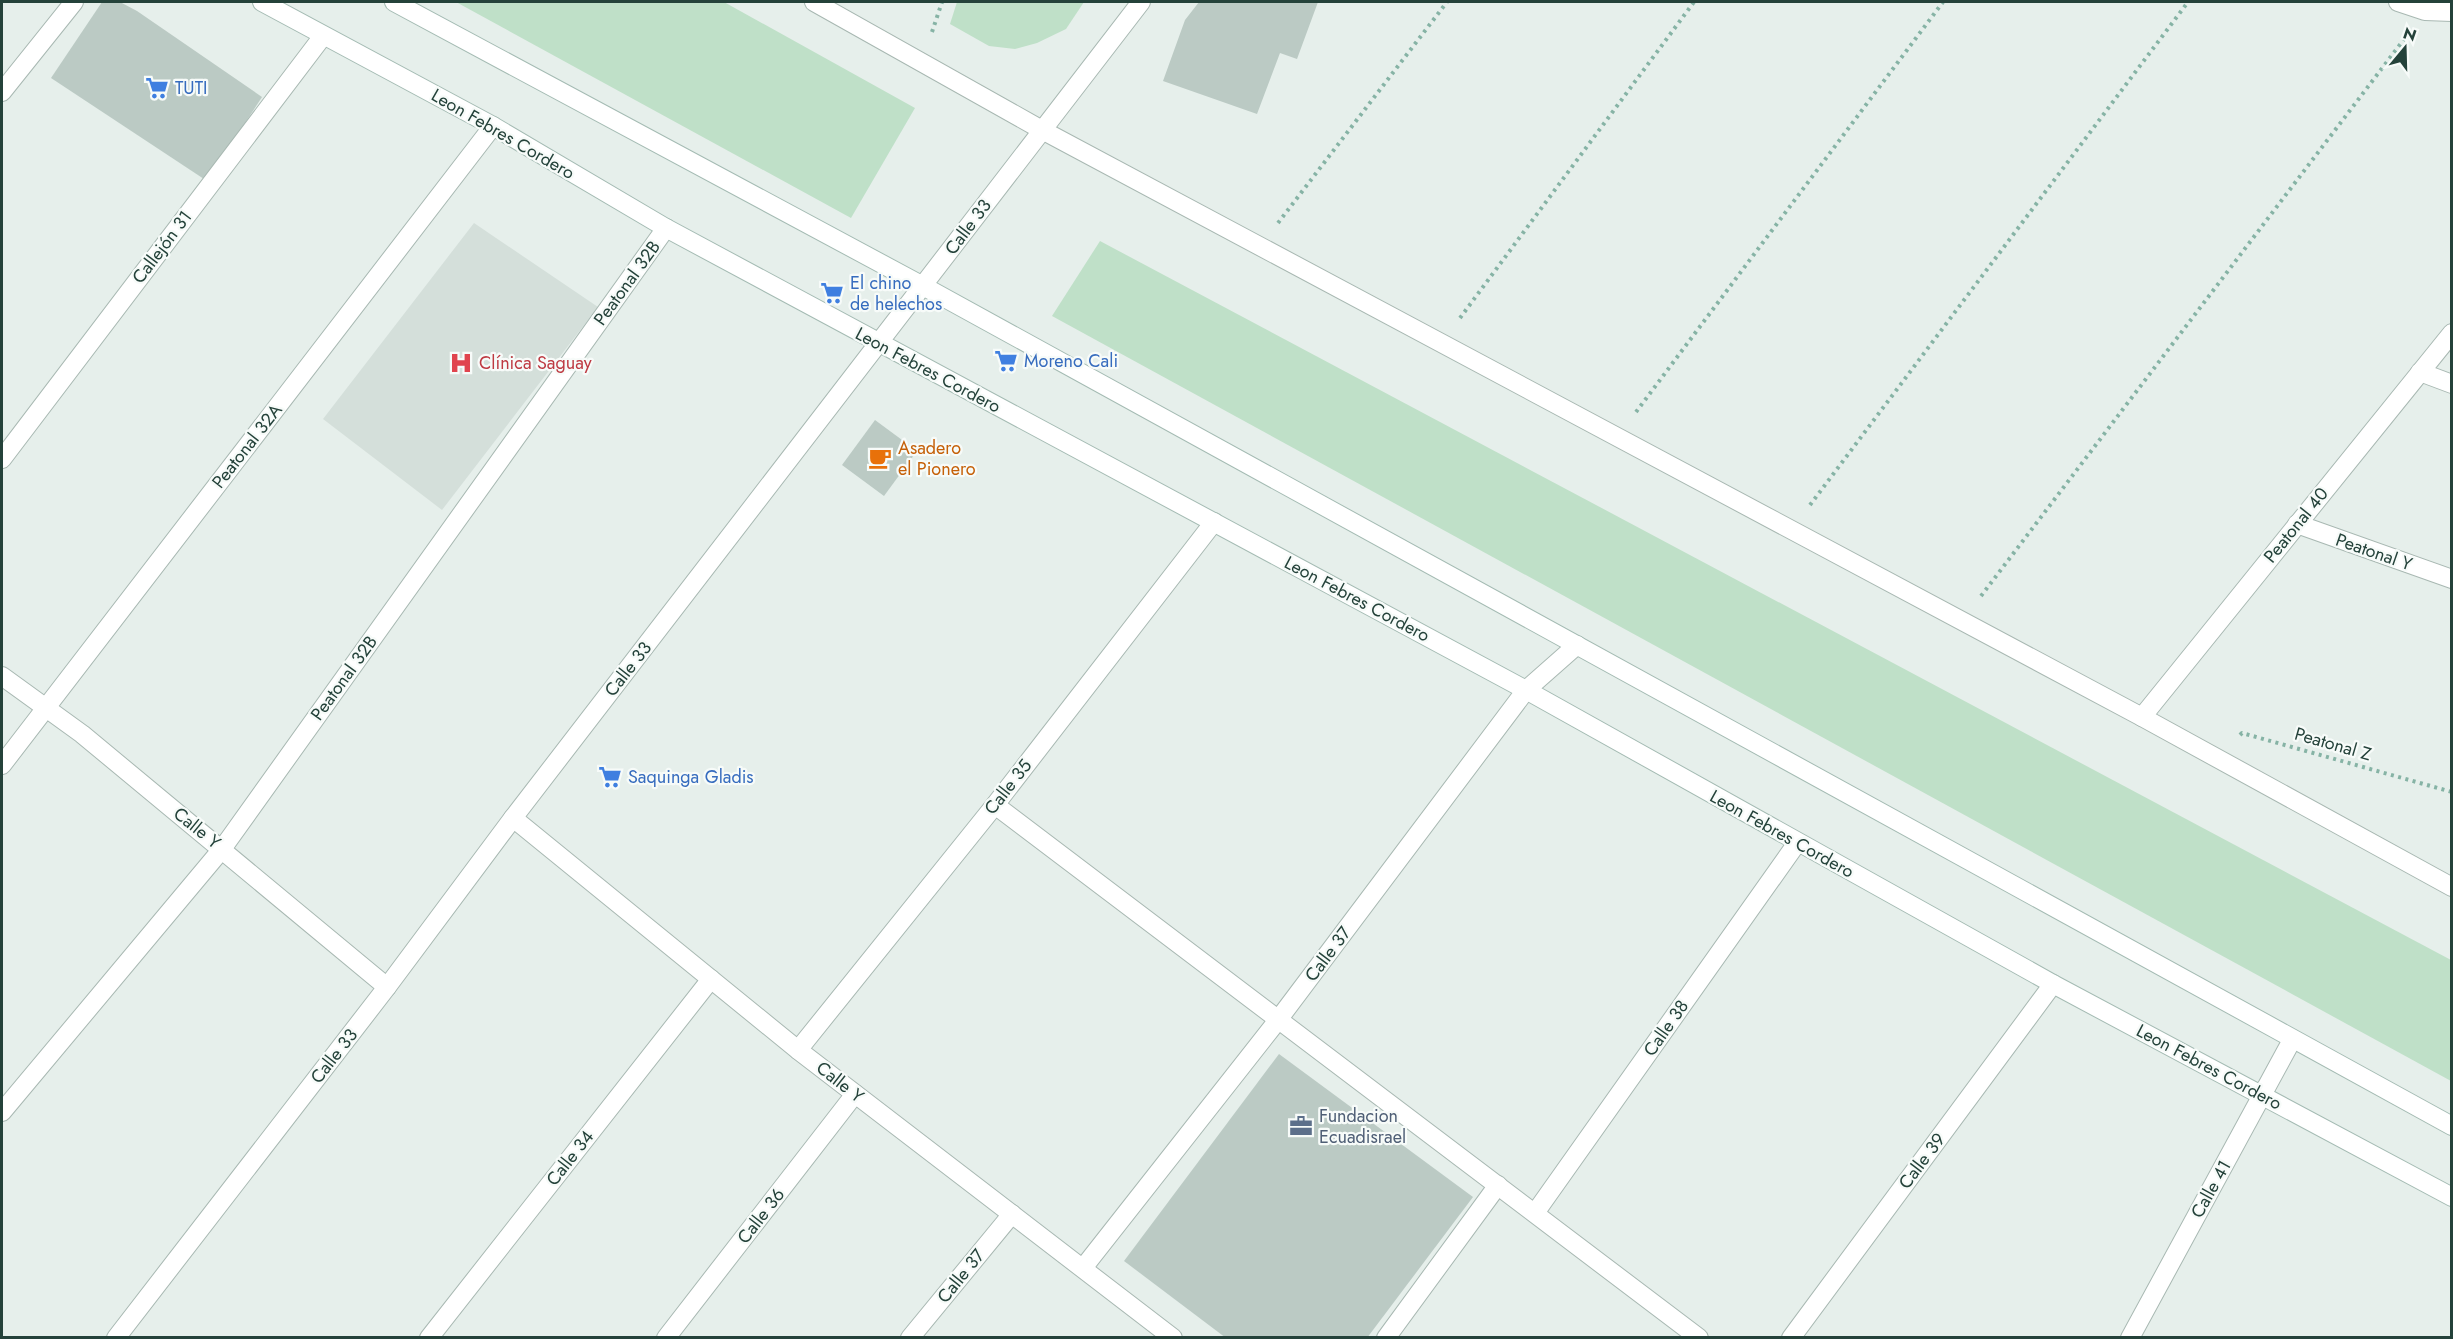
<svg xmlns="http://www.w3.org/2000/svg" width="2453" height="1339" font-family="Jost,sans-serif">
	<style>
		.built { fill: #d4dfda }
		.green { fill: #bfe0c8 }
		.building { fill: #bbcac4 }
		.lines { fill: none; stroke-linecap: round; stroke-linejoin: round }
		.street-casing { stroke: #a8b8b2; stroke-width: 20 }
		.secondary-casing { stroke: #a4bbb3; stroke-width: 20 }
		.path { stroke: #86b3a5; stroke-width: 4; stroke-dasharray: 3 4.5; stroke-linecap: butt }
		.street { stroke: #fff; stroke-width: 18 }
		.secondary { stroke: #fff; stroke-width: 18 }
		.labels { text-anchor: middle; dominant-baseline: central; stroke-width: 4.5; stroke-linejoin: round; paint-order: stroke }
		.shop-label { font-size: 18px; fill: #366cbe; stroke: #f7fbf9; text-anchor: start }
		.street-label { font-size: 18px; fill: #24423a; stroke: #f7fbf9 }
		.health-label { font-size: 18px; fill: #be3a42; stroke: #f7fbf9; text-anchor: start }
		.food-label { font-size: 18px; fill: #c56008; stroke: #f7fbf9; text-anchor: start }
		.service-label { font-size: 18px; fill: #4e5e75; stroke: #f7fbf9; text-anchor: start }
	</style>
	<rect width="100%" height="100%" fill="#e6efeb"/>
	<!-- built -->
	<path class="built" d="M474 223 598 307 442 510 323 419Z"/>
	<!-- green -->
	<g class="green">
		<path d="M456 2H724L915 108 851 218Z"/>
		<path d="M957 2H1084L1066 29 1037 43 1015 49 989 46 950 24Z"/>
		<path d="M1100 241 2451 960V1081L1052 316Z"/>
	</g>
	<!-- building -->
	<g class="building">
		<path d="M102 2H120L137 11 262 97 207 181 51 78Z"/>
		<path d="M1199 2H1318L1297 59 1280 53 1257 114 1163 81 1185 20Z"/>
		<path d="M875 420 917 451 884 496 842 465Z"/>
		<path d="M1279 1054 1473 1197 1367 1338H1226L1124 1261Z"/>
	</g>
	<g class="lines">
		<!-- street casing -->
		<g class="street-casing">
			<g id="street">
				<path d="M814 2 1042 130 2142 717 2452 887"/>
				<path d="M2398 2 2425 11 2452 12"/>
				<path d="M2 92 74 2"/>
				<path d="M2420 372 2452 384"/>
				<path d="M2 459 323 36"/>
				<path d="M2297 524 2452 579"/>
				<path d="M2 676 82 734 387 987"/>
				<path d="M2142 717 2452 333"/>
				<path d="M2 765 493 126"/>
				<path d="M995 805 1699 1338"/>
				<path d="M513 818 798 1050 1173 1338"/>
				<path d="M798 1050 995 805 1214 522"/>
				<path d="M2 1112 222 849 666 228"/>
				<path d="M1535 1213 1797 843"/>
				<path d="M1083 1268 1278 1020 1526 690 1577 645"/>
				<path d="M116 1338 387 987 513 818 1141 2"/>
				<path d="M429 1338 711 979"/>
				<path d="M666 1338 855 1094"/>
				<path d="M910 1338 1012 1214"/>
				<path d="M1386 1338 1498 1185"/>
				<path d="M1791 1338 2053 984"/>
				<path d="M2130 1338 2292 1040"/>
			</g>
		</g>
		<!-- secondary casing -->
		<g class="secondary-casing">
			<g id="secondary">
				<path d="M262 2 493 126 666 228 1526 690 2053 984 2452 1197"/>
				<path d="M394 2 923 286 2452 1126"/>
			</g>
		</g>
		<!-- path -->
		<g class="path">
			<path d="M932 32 942 2"/>
			<path d="M1278 223 1447 2"/>
			<path d="M1460 318 1694 2"/>
			<path d="M1636 412 1943 2"/>
			<path d="M1810 505 2188 2"/>
			<path d="M1981 596 2405 38"/>
			<path d="M2240 735 2242 733 2452 792"/>
		</g>
		<!-- street -->
		<use href="#street" class="street"/>
		<!-- secondary -->
		<use href="#secondary" class="secondary"/>
	</g>
	<!-- icons -->
	<defs>
		<g id="supermarket-bare" transform="scale(1.8)"><path d="M-6-5.5h2.5l.6 2H6L4.5 2H-2.5L-4.4-4H-6ZM-1.5 3.2a1.3 1.3 0 1 0 .1 0ZM3 3.2a1.3 1.3 0 1 0 .1 0Z" fill="#3f7fe0" stroke="#f7fbf9" stroke-width="2.5" paint-order="stroke"/></g>
		<g id="hospital-bare" transform="scale(1.8)"><path d="M-5-5h3v3.5h4V-5h3V5h-3V1.5h-4V5h-3Z" fill="#e0444e" stroke="#f7fbf9" stroke-width="2.5" paint-order="stroke"/></g>
		<g id="cafe-bare" transform="scale(1.8)"><path d="M-5.5-4.5H6V0H3Q3 3.5 0 3.5H-2.5Q-5.5 3.5-5.5 0ZM3-3.2v2h1.7v-2ZM-6 4.5H4V6H-6Z" fill="#e8710a" stroke="#f7fbf9" stroke-width="2.5" paint-order="stroke"/></g>
		<g id="office-bare" transform="scale(1.8)"><path d="M-6-3h4V-5.5h4V-3h4V5H-6ZM-1-4.5V-3h2v-1.5ZM-6 0V1H6V0Z" fill="#5c6f8a" stroke="#f7fbf9" stroke-width="2.5" paint-order="stroke"/></g>
	</defs>
	<g fill-rule="evenodd">
		<use href="#supermarket-bare" x="157" y="88"/>
		<use href="#supermarket-bare" x="832" y="293"/>
		<use href="#supermarket-bare" x="1006" y="361"/>
		<use href="#hospital-bare" x="461" y="363"/>
		<use href="#cafe-bare" x="880" y="458"/>
		<use href="#supermarket-bare" x="610" y="777"/>
		<use href="#office-bare" x="1301" y="1126"/>
	</g>
	<g class="labels">
		<!-- shop labels -->
		<g class="shop-label">
			<text x="175" y="88">TUTI</text>
			<text x="850" y="283">El chino<tspan x="850" dy="21">de helechos</tspan></text>
			<text x="1024" y="361">Moreno Cali</text>
			<text x="628" y="777">Saquinga Gladis</text>
		</g>
		<!-- street labels -->
		<g class="street-label">
			<text transform="translate(503 134) rotate(30)">Leon Febres Cordero</text>
			<text transform="translate(968 227) rotate(-53)">Calle 33</text>
			<text transform="translate(162 247) rotate(-53)">Callejón 31</text>
			<text transform="translate(627 283) rotate(-54)">Peatonal 32B</text>
			<text transform="translate(928 370) rotate(28)">Leon Febres Cordero</text>
			<text transform="translate(247 446) rotate(-52)">Peatonal 32A</text>
			<text transform="translate(2296 525) rotate(-51)">Peatonal 40</text>
			<text transform="translate(2374 552) rotate(19)">Peatonal Y</text>
			<text transform="translate(1357 599) rotate(28)">Leon Febres Cordero</text>
			<text transform="translate(628 669) rotate(-52)">Calle 33</text>
			<text transform="translate(344 678) rotate(-54)">Peatonal 32B</text>
			<text transform="translate(2333 744) rotate(16)">Peatonal Z</text>
			<text transform="translate(1008 787) rotate(-52)">Calle 35</text>
			<text transform="translate(197 828) rotate(39)">Calle Y</text>
			<text transform="translate(1782 834) rotate(29)">Leon Febres Cordero</text>
			<text transform="translate(1328 954) rotate(-53)">Calle 37</text>
			<text transform="translate(1666 1028) rotate(-55)">Calle 38</text>
			<text transform="translate(334 1056) rotate(-52)">Calle 33</text>
			<text transform="translate(2209 1067) rotate(28)">Leon Febres Cordero</text>
			<text transform="translate(840 1082) rotate(38)">Calle Y</text>
			<text transform="translate(570 1158) rotate(-52)">Calle 34</text>
			<text transform="translate(1922 1161) rotate(-53)">Calle 39</text>
			<text transform="translate(2211 1189) rotate(-61)">Calle 41</text>
			<text transform="translate(761 1216) rotate(-52)">Calle 36</text>
			<text transform="translate(961 1276) rotate(-51)">Calle 37</text>
		</g>
		<!-- health labels -->
		<g class="health-label">
			<text x="479" y="363">Clínica Saguay</text>
		</g>
		<!-- food labels -->
		<g class="food-label">
			<text x="898" y="448">Asadero<tspan x="898" dy="21">el Pionero</tspan></text>
		</g>
		<!-- service labels -->
		<g class="service-label">
			<text x="1319" y="1116">Fundacion<tspan x="1319" dy="21">Ecuadisrael</tspan></text>
		</g>
	</g>
	<!-- border -->
	<rect width="2453" height="1339" fill="none" stroke="#24423a" stroke-width="6"/>
	<!-- north arrow -->
	<g transform="translate(2405 48) rotate(19)" stroke="#f7fbf9" stroke-width="4.5" paint-order="stroke">
	<path d="M0-4.5L10 22L0 15L-10 22Z" fill="#24423a"/>
	<text y="-9" font-size="16" font-weight="bold" text-anchor="middle" fill="#24423a">N</text>
	</g>
</svg>
